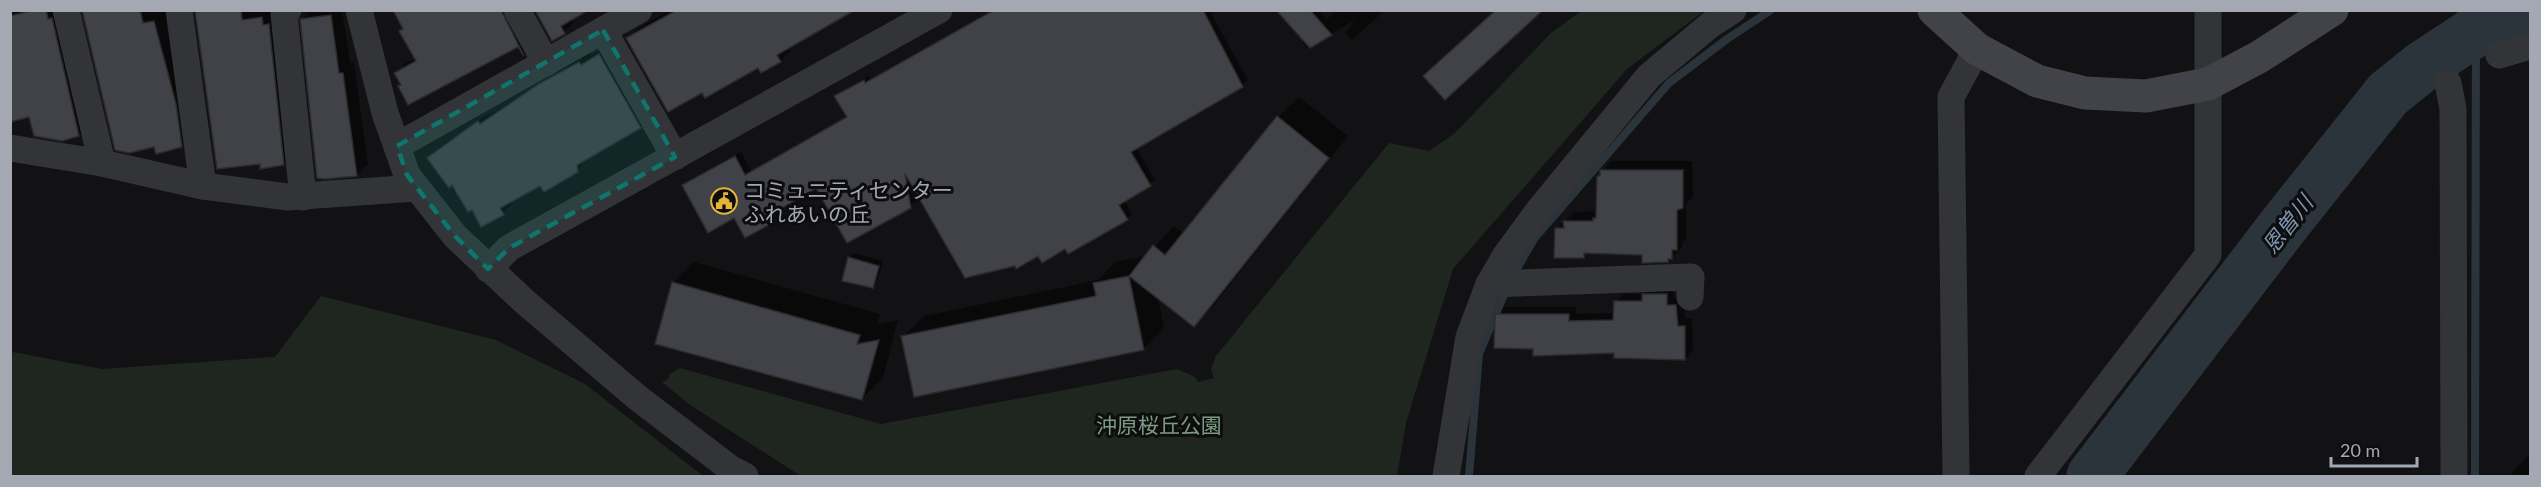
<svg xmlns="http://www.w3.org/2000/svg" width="2541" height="487" font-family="Lato,'Noto Sans JP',sans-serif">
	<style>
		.green { fill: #1f2620 }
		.shadow { fill: #0007 }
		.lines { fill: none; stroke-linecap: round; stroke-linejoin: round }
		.stream { stroke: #2c343b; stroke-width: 8 }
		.river { stroke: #2c343b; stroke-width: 51 }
		.building { fill: #414247; stroke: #2c2c2f; stroke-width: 1.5 }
		.street { stroke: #333438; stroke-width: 27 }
		.secondary { stroke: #424348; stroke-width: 33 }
		.marked { fill: #0f766e; fill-opacity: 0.2; stroke: #0f766e; stroke-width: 4.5; stroke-dasharray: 12 8; stroke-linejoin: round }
		.labels { text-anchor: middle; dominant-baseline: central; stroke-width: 6; stroke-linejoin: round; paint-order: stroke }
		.poi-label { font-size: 21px; fill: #a4a8b3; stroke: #0d0d0f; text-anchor: start }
		.park-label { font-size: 21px; fill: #7c9d80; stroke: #0d0d0f }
		.water-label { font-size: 22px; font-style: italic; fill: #7d94ad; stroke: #0d0d0f }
	</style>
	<rect width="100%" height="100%" fill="#121214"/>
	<!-- green -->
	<g class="green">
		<path d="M1581 11H1704L1627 69 1453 269 1406 423 1397 476H801L690 405 662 382 667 380 671 373 680 368 881 424 1177 369 1195 377 1198 382 1214 378 1211 369 1216 356 1389 143 1429 151 1455 133 1551 33Z"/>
		<path d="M321 296 496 340 585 384 703 476H11L10 364 13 352 102 369 275 357Z"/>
	</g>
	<!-- shadow -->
	<g class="shadow">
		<path d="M10 10H62L89 124 79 135 30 115 10 120Z"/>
		<path d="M84 10H174L191 136 181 146Z"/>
		<path d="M196 10H272L293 154 283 164Z"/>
		<path d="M311 10H342L350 63H354L368 164 357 175 302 20Z"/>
		<path d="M394 10H516L534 45 525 54 518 46 402 84 396 73 406 63 416 58Z"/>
		<path d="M537 10 572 18 574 22 564 32Z"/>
		<path d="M671 10H850L788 47 790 51 780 61 759 66 703 91 628 38 638 28Z"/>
		<path d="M992 10H1209L1248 80 1242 85 1136 147 1155 180 1124 200 1132 214 1127 219 1066 247 1038 254 913 186 916 201 910 206 817 185 775 210 778 216 773 221 735 216 684 186 689 180 741 152 751 171 848 116 836 96 842 91 869 76 871 79Z"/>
		<path d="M1286 10H1318L1327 19 1337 10H1385L1352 40 1345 33 1355 20 1307 48 1302 42 1305 39Z"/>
		<path d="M609 45 650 117 640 127 587 158 577 171 541 184 511 200 513 203 503 213 472 208 453 183 429 158 439 148 489 113 490 115 589 53 591 56Z"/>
		<path d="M1299 97 1348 136 1214 305 1194 325 1158 297 1164 328 1143 349 903 337 924 316 1098 280 1115 262 1146 256 1174 226 1184 233 1278 117Z"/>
		<path d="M1611 161H1692L1693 197 1686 204V239L1682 243V248L1667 261 1643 253 1589 251 1584 256 1556 229 1575 212 1597 211 1598 177Z"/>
		<path d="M854 253 883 261 877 282 872 287 849 258Z"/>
		<path d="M694 262 880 314 877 324 898 320 883 378 862 398 673 283Z"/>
		<path d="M1674 286V298H1684L1685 319H1692L1693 351 1685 359 1615 351 1534 347 1496 315 1504 307H1576V314L1615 313 1616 302 1624 294H1644L1651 287Z"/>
		<path d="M2528 456 2530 458V476H2509Z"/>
	</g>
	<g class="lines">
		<!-- stream -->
		<g class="stream">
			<path d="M2428 63 2435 79"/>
			<path d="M1514 274 1534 239 1669 83 1727 39 1771 10"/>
			<path d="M1469 476 1479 354 1506 290"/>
			<path d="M2475 476 2476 10"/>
		</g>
		<!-- river -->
		<path class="river" d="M2092 476 2283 226 2388 94 2423 66 2470 35 2517 10"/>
	</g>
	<!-- building -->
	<g class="building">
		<path d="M33 10H46L48 19 52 18 79 136 62 141 34 136 29 117 10 122V16Z"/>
		<path d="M82 10H140L143 23 154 21 176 104 182 147 156 154 154 147 129 153 115 150Z"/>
		<path d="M195 10H241L242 20 262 17 263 25 269 24 284 165 260 169V164L217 169Z"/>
		<path d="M393 10H501L524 56 518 47 408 105 398 86 401 85 394 73 416 61 399 31 403 29Z"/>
		<path d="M535 10H589L561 26 565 34 552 41Z"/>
		<path d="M677 10H855L777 55 781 62 761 73 758 68 705 98 702 93 668 112 626 38Z"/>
		<path d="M994 10H1203L1243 87 1131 152 1151 186 1119 205 1128 220 1068 254 1065 249 1042 263 1038 256 1016 269 1015 266 965 278 905 174 911 208 847 243 816 188 770 215 774 222 745 238 734 218 708 233 682 185 735 156 745 175 847 117 834 96 864 80 865 83Z"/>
		<path d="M1276 10H1310L1332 35 1310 48Z"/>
		<path d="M1496 10H1543L1445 100 1423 76Z"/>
		<path d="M331 15 339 73H343L357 176 325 179 317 178 300 19Z"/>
		<path d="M599 54 641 128 577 165 578 172 544 192 540 186 500 208 504 215 481 227 472 210 468 212 452 185 449 188 427 158 478 121 480 124 539 84 579 62 581 65Z"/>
		<path d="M1277 116 1329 158 1194 327 1129 276 1153 245 1165 255Z"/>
		<path d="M1600 170H1683V208L1677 210V250H1672V259H1668V262L1642 263V255L1584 253V258H1554L1555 228H1564L1563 221H1593V218H1596L1597 176H1600Z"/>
		<path d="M848 257 879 266 873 288 842 281Z"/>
		<path d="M1129 276 1144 350 914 397 901 336 1096 296 1093 283Z"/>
		<path d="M672 282 860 335 857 344 879 340 862 400 655 344Z"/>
		<path d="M1642 294H1667V305H1676L1678 326H1685V360L1614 358V353L1533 356V349L1494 348 1495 314H1569V321L1613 320 1614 301H1642Z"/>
	</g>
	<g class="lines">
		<!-- street -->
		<g class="street">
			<path d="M66 10 102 163"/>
			<path d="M179 10 203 186"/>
			<path d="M288 10 284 14 303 197"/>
			<path d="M359 10 385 113 407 175 455 236 525 302 638 398 731 469 745 476"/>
			<path d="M517 10 546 63"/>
			<path d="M603 30 675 157"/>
			<path d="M2499 55 2530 46"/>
			<path d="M2448 83 2453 109 2454 476"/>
			<path d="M397 146 639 10"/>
			<path d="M10 148 102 163 203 186 288 197 416 188"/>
			<path d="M488 269 509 248 939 10"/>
			<path d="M1489 284 1691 277 1690 297"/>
			<path d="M1446 476 1469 337 1489 284 1506 255 1539 210 1649 76 1710 25 1733 10"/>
			<path d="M1956 476 1951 97 1977 49"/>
			<path d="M2038 476 2208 255V10"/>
		</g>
		<!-- secondary -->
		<path class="secondary" d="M1934 10 1977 49 2037 81 2085 93 2146 96 2208 84 2259 57 2332 10"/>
	</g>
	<!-- marked area -->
	<path class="marked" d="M603 30 675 157 509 248 488 269 455 236 407 175 397 146Z"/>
	<!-- icons -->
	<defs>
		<g id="civic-ring" transform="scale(1.35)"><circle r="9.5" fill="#0d0d0f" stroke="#e6b438" stroke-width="1.5"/><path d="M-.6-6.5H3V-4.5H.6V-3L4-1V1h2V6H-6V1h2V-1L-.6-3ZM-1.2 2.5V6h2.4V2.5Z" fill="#e6b438"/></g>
	</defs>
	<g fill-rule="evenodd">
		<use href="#civic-ring" x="724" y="201"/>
	</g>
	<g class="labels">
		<!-- poi labels -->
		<g class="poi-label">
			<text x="744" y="189">コミュニティセンター<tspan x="744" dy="24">ふれあいの丘</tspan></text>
		</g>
		<!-- park labels -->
		<g class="park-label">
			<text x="1159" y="424">沖原桜丘公園</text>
		</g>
		<!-- water labels -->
		<g class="water-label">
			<text transform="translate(2287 224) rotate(-52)">恩曽川</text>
		</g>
	</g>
	<!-- border -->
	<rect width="2541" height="487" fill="none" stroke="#a4a8b3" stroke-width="24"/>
	<!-- scale -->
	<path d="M2331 457v9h86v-9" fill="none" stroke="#a4a8b3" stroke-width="3"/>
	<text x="2340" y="457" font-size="18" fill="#a4a8b3" stroke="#0d0d0f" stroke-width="4.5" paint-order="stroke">20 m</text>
</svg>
